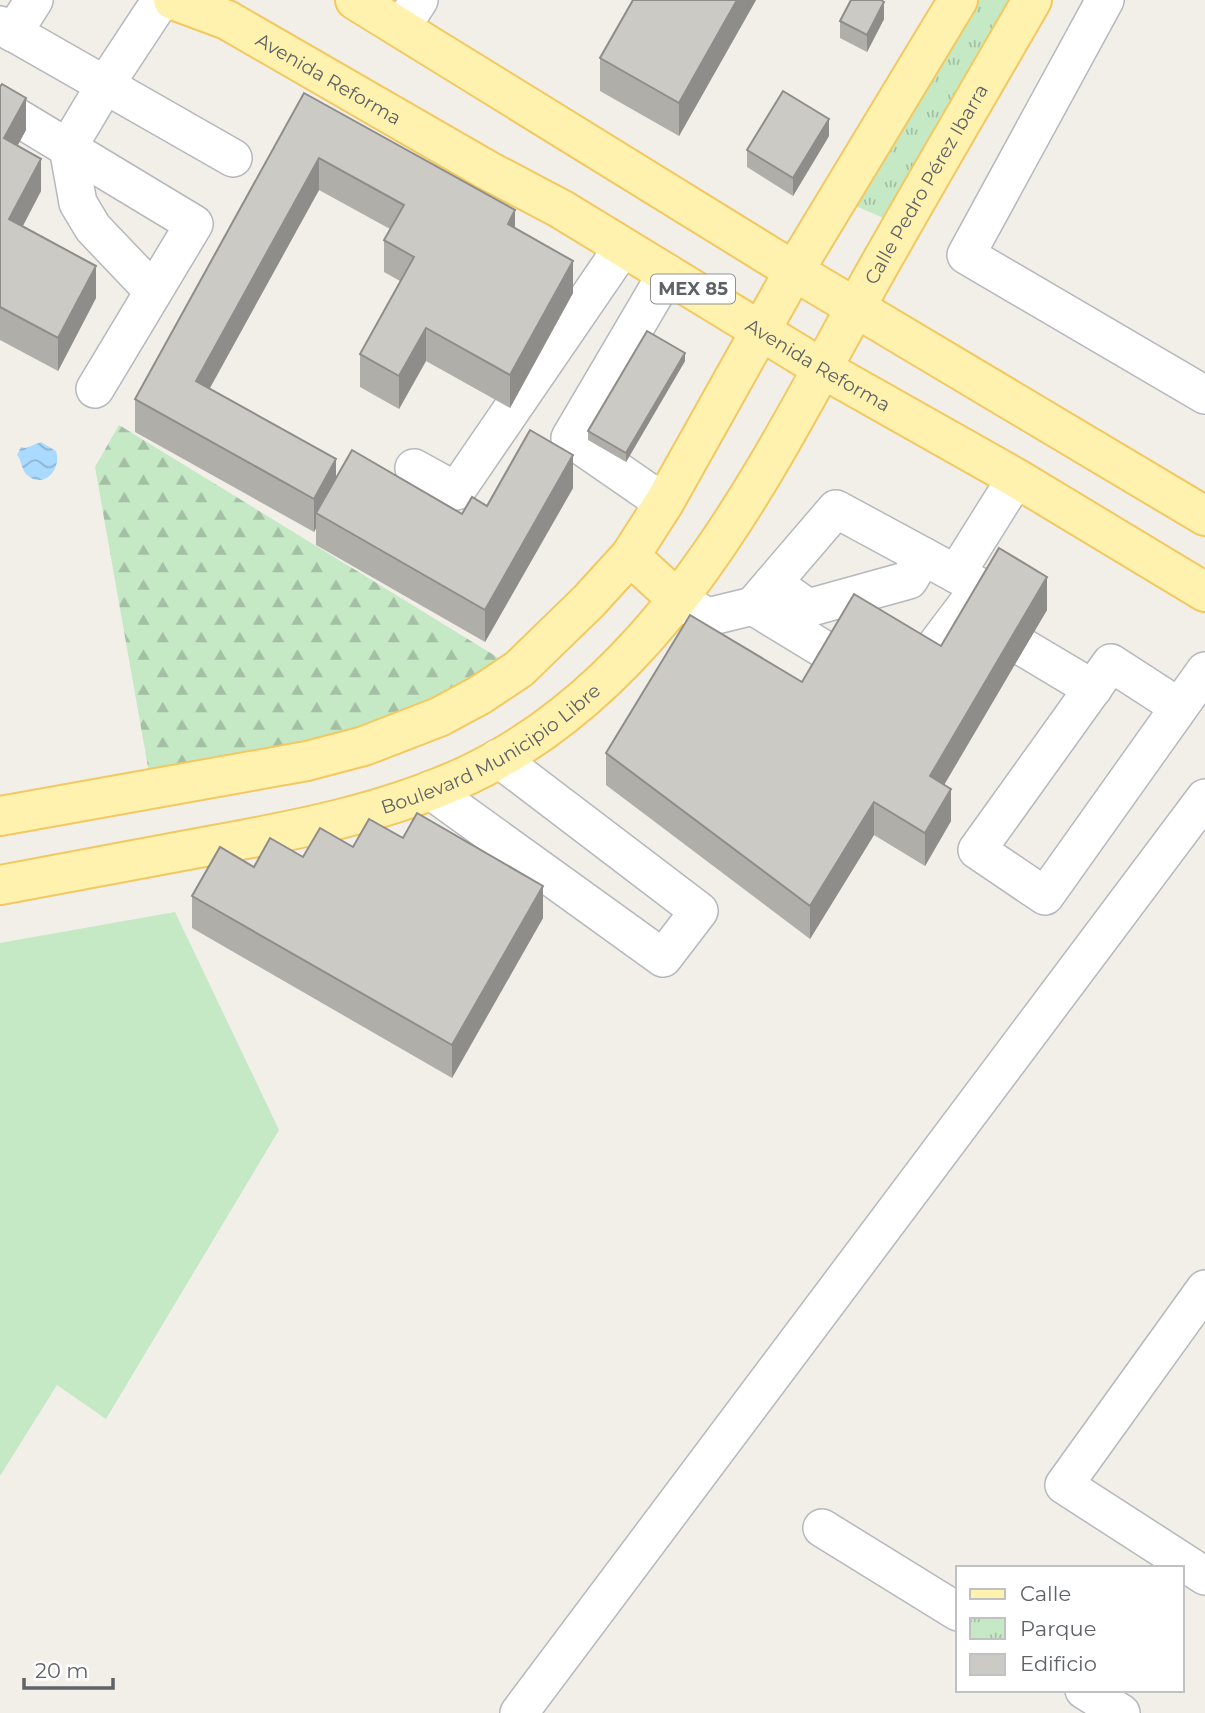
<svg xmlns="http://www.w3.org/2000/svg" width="1205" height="1713" font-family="Montserrat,sans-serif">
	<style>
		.grass { fill: #c5e8c5 }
		.forest { fill: url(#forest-firs) }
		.park { fill: url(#park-tufts) }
		.water { fill: url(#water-waves) }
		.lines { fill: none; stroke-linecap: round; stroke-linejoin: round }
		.minor-casing { stroke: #b5b8bc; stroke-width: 40 }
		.major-casing { stroke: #f2c960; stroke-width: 42 }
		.minor { stroke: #fff; stroke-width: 37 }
		.major { stroke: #fff2af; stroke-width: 38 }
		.wall { fill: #afaea9 }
		.shaded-wall { fill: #8f8d8a }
		.building { fill: #cccac5; stroke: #8f8d8a; stroke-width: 2 }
		.labels { text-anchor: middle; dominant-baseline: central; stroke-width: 5; stroke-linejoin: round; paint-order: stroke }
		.shield { fill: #fff; stroke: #8f9295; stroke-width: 2 }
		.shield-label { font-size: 18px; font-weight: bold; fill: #5f6368 }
		.street-label { font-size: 19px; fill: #5f6368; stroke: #fff }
	</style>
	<defs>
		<pattern id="forest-firs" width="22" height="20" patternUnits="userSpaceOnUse" patternTransform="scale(1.75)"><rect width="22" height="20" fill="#c5e8c5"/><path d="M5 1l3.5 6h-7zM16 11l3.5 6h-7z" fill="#a3c0a4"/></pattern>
		<pattern id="park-tufts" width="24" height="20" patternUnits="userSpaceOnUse" patternTransform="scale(1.75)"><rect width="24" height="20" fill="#c5e8c5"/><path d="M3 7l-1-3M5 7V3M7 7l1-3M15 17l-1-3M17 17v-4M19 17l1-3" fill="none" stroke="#a3c0a4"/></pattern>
		<pattern id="water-waves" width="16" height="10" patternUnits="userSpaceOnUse" patternTransform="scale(1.75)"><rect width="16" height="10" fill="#aadaff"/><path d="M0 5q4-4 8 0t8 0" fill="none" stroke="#8eb4d2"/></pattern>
	</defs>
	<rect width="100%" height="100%" fill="#f1efe8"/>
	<!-- grass -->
	<path class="grass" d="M175 912 279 1130 106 1419 57 1385 0 1476V943Z"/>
	<!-- forest -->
	<path class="forest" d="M119 425 510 665 429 715 151 784 95 467Z"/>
	<!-- park -->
	<path class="park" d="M966 0H1019L890 221 847 202Z"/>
	<!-- water -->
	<path class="water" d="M41 442 56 451C62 469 44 490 27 475 21 469 22 461 17 455L21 447 26 448Z"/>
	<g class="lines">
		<!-- minor casing -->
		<g class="minor-casing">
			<g id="minor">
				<path d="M1105 0 966 255 1205 395"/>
				<path d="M0 25 233 158"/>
				<path d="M401 28 419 0"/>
				<path d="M13 33 34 0"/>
				<path d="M0 107 194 224 95 389"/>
				<path d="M153 291 93 228 78 203 68 147 105 85 161 0"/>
				<path d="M414 468 456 491 623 247"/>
				<path d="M664 503 570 438 667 273"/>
				<path d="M956 574 1016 478"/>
				<path d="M773 583 808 608 909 580 923 556"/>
				<path d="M677 599 708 617 753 606 836 509 980 587 928 656 825 650 753 606"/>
				<path d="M981 622 1093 689"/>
				<path d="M1179 707 1111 663 977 850 1045 896 1205 671"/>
				<path d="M430 790 663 958 699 911 498 758"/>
				<path d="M1205 1289 1064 1485 1205 1576"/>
				<path d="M822 1528 958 1612"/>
				<path d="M1084 1690 1121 1713"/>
				<path d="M519 1713 1205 798"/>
			</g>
		</g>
		<!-- major casing -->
		<g class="major-casing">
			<g id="major">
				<path id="s1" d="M173 0 227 20 487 170 561 209 823 369 1016 478 1205 592"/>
				<path d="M355 0 794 271 1205 516"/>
				<path d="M630 556 677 599"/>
				<path d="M0 816 307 761 364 746 439 717 480 695 519 669 589 601 630 556 664 503 794 271 958 0"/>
				<path id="s2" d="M0 885C70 872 139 859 209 846 297 830 386 813 468 775 660 684 760 481 857 305 914 202 974 101 1032 0"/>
			</g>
		</g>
		<!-- minor -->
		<use href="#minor" class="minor"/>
		<!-- major -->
		<use href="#major" class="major"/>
	</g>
	<!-- wall -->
	<g class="wall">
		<path d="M633 0H756L679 136 600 91V58Z"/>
		<path d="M884 19 867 52 840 38V21Z"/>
		<path d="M0 87 26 130 17 146 41 191 23 226 96 298 58 371 0 340Z"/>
		<path d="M304 93 515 229 573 293 510 408 426 361 399 409 360 387V354L400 281 384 272V240L390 229 319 190 210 388 336 478 462 514 487 506 573 488 485 642 316 545V528L314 532 135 432V399Z"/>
		<path d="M829 136 793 196 747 167V150Z"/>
		<path d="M685 361 626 462 588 440V431Z"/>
		<path d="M1047 610 944 784 951 821 925 866 874 835 810 939 606 785V753L802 682 941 646Z"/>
		<path d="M353 847 543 918 452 1078 192 928V896L254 867Z"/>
	</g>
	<!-- shaded-wall -->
	<g class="shaded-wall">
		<path d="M737 0H756L679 136V103Z"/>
		<path d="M884 2V19L867 52V35Z"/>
		<path d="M26 98V130L4 171V138Z"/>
		<path d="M829 119V136L793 196V178Z"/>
		<path d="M319 158V190L196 413V381Z"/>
		<path d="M41 159V191L9 252V219Z"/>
		<path d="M515 210V242L508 224Z"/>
		<path d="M573 261V293L510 408V375Z"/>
		<path d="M96 266V298L58 371V338Z"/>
		<path d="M426 328V361L399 409V376Z"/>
		<path d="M685 353V361L626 462V453Z"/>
		<path d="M573 455V488L485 642V610Z"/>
		<path d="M336 459V492L316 513V528L314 532V499Z"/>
		<path d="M1047 577V610L930 809V776Z"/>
		<path d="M951 789V821L925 866V833Z"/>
		<path d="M874 802V835L810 939V906Z"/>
		<path d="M543 886V918L452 1078V1045Z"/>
	</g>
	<!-- building -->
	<g class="building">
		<path d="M633 0H737L679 103 600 58Z"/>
		<path d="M851 0H881L884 2 867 35 840 21Z"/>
		<path d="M2 84 26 98 4 138 41 159 9 219 96 266 58 338 0 307V87Z"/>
		<path d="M783 91 829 119 793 178 747 150Z"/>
		<path d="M304 93 515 210 508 224 573 261 510 375 426 328 399 376 360 354 414 257 384 240 404 205 319 158 196 381 336 459 314 499 135 399Z"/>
		<path d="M647 331 685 353 626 453 588 431Z"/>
		<path d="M530 430 573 455 485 610 316 513 352 450 462 514 472 497 487 506Z"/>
		<path d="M999 548 1047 577 930 776 951 789 925 833 874 802 810 906 606 753 690 615 802 682 854 594 941 646Z"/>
		<path d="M417 813 543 886 452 1045 192 896 220 847 254 867 270 838 303 857 320 828 353 847 369 819 403 838Z"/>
	</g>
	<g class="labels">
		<!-- shield labels -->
		<rect class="shield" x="651" y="274.5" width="84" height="29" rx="5"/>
		<g class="shield-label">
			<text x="693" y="289">MEX 85</text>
		</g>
		<!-- street labels -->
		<g class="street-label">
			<text stroke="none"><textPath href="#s1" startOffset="175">Avenida Reforma</textPath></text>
			<text stroke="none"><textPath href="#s2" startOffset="1242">Calle Pedro Pérez Ibarra</textPath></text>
			<text stroke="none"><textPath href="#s1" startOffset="742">Avenida Reforma</textPath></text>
			<text stroke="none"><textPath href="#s2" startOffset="514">Boulevard Municipio Libre</textPath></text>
		</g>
	</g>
	<!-- legend -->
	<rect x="956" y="1566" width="228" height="126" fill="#ffffff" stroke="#bfc1c3" stroke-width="2"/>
	<rect x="970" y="1589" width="35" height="10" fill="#fff2af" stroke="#bfc1c3" stroke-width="2"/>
	<text x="1020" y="1601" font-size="21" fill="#5f6368">Calle</text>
	<rect x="970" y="1618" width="35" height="21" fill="url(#park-tufts)" stroke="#bfc1c3" stroke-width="2"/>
	<text x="1020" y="1636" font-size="21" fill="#5f6368">Parque</text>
	<rect x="970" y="1654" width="35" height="21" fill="#cccac5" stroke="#bfc1c3" stroke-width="2"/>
	<text x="1020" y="1671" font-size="21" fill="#5f6368">Edificio</text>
	<!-- scale -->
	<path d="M24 1678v10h89v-10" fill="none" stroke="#5f6368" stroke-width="3.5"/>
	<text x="35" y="1678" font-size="21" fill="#5f6368" stroke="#ffffff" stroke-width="5" paint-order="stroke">20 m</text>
</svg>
